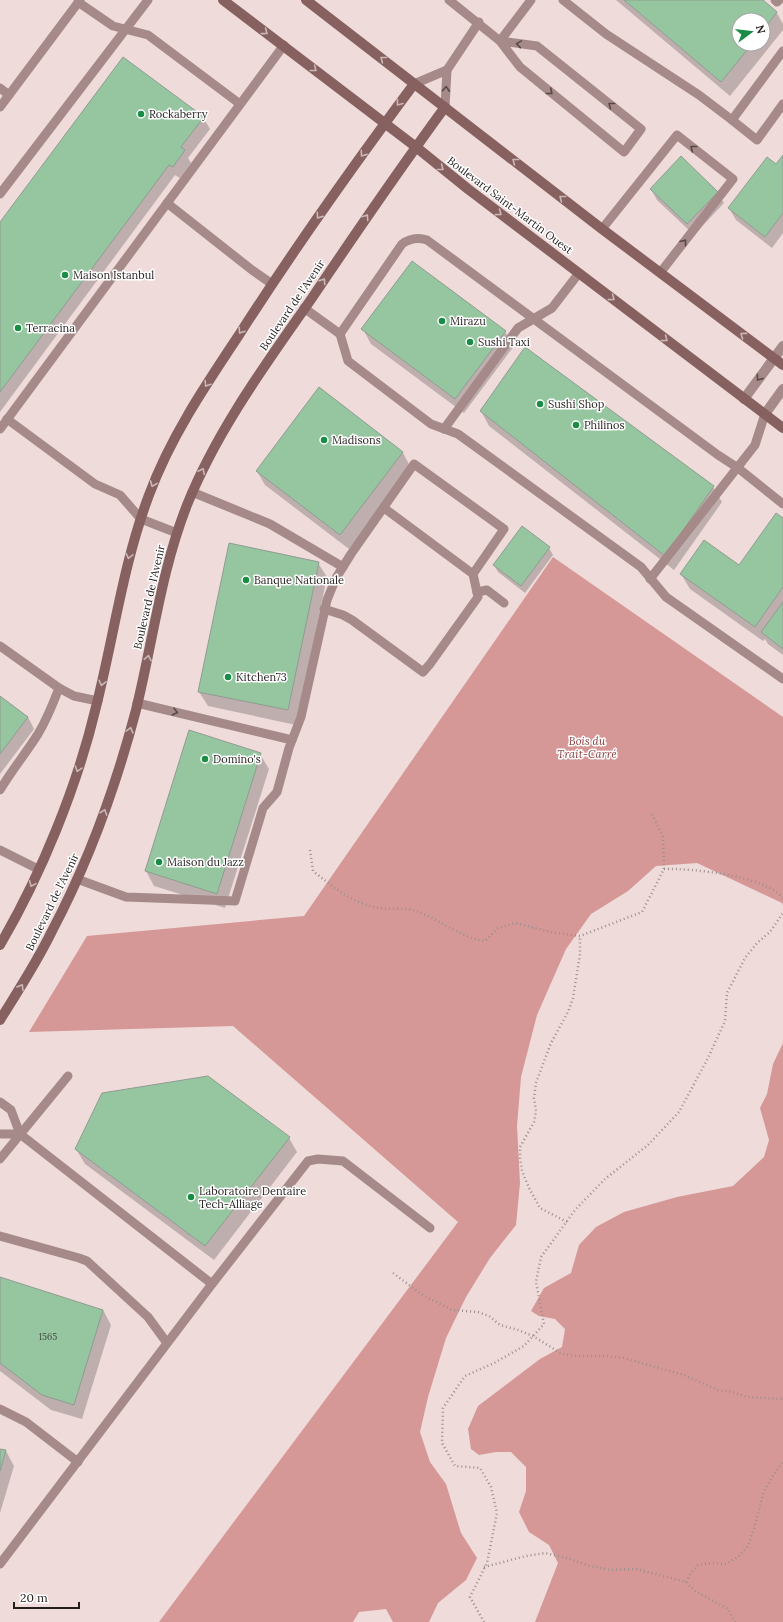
<svg xmlns="http://www.w3.org/2000/svg" width="783" height="1622" font-family="Lora,serif">
	<style>
		.forest { fill: #d59896 }
		.shadow { fill: #0003; fill-rule: evenodd }
		.building { fill: #96c6a0; stroke: #909c92 }
		.lines { fill: none; stroke-linecap: round; stroke-linejoin: round }
		.path { stroke: #9c8f8e; stroke-width: 2.5; stroke-dasharray: 1 3; stroke-linecap: butt }
		.lane { stroke: #a58a89; stroke-width: 9 }
		.street { stroke: #a58a89; stroke-width: 10 }
		.secondary { stroke: #876160; stroke-width: 10 }
		.oneway { stroke: #c9b8b7 }
		.oneway2 { stroke: #584948 }
		.poi-dot { fill: #198c45; stroke: #fff; stroke-width: 1.5 }
		.labels { text-anchor: middle; dominant-baseline: central; stroke-width: 3; stroke-linejoin: round; paint-order: stroke }
		.number-label { font-size: 9px; fill: #40483e }
		.poi-label { font-size: 11px; fill: #241e1d; stroke: #fff; text-anchor: start }
		.street-label { font-size: 11px; fill: #241e1d; stroke: #fff }
		.park-label { font-size: 11px; font-style: italic; fill: #873c3c; stroke: #fff }
	</style>
	<rect width="100%" height="100%" fill="#eedbda"/>
	<!-- forest -->
	<g class="forest">
		<path d="M553 557 783 717V905L782 903 697 863 656 866 628 891 591 914 566 949 537 1015 521 1077 517 1126 520 1183 516 1225 490 1258 466 1297 446 1338 428 1397 420 1432 430 1462 446 1484 461 1533 477 1558 466 1580 438 1603 429 1622H393L386 1609 359 1612 353 1622H159L458 1222 233 1026 29 1032 87 936 304 916Z"/>
		<path d="M783 1043V1622H535L558 1563 549 1545 529 1532 519 1512 526 1491V1467L511 1452H496L479 1455 471 1449 468 1429 478 1406 540 1359 562 1347 565 1329 555 1319 539 1316 531 1311 544 1288 571 1273 579 1245 596 1227 624 1212 677 1197 733 1186 764 1157 769 1140 760 1108 767 1094 773 1064Z"/>
	</g>
	<!-- shadow -->
	<g class="shadow">
		<path d="M616 0H761L777 13 783 24V30L730 96ZM739 20H763V44H739Z"/>
		<path d="M203 117 210 129 188 158 191 163 180 178 175 175 0 412V223Z"/>
		<path d="M783 156V233L772 248 736 220 729 208 776 165Z"/>
		<path d="M651 189 717 192 724 203 694 235 657 200Z"/>
		<path d="M363 329 505 332 514 346 464 413 371 344Z"/>
		<path d="M319 389 403 453 411 468 349 549 265 485 257 471Z"/>
		<path d="M481 411 713 487 722 502 674 570 489 426Z"/>
		<path d="M783 519V655L768 644 765 639 763 641 690 589 681 574 740 567Z"/>
		<path d="M549 548 553 555 525 593 498 572 494 565Z"/>
		<path d="M318 563 327 577 296 725 208 706 199 692Z"/>
		<path d="M0 697 28 717 34 729 0 774Z"/>
		<path d="M190 732 260 754 269 769 225 908 154 886 146 871Z"/>
		<path d="M289 1138 297 1152 214 1260 85 1164 76 1149Z"/>
		<path d="M0 1279 103 1310 111 1325 82 1419 51 1410 0 1371Z"/>
		<path d="M0 1450 6 1451 14 1466 0 1513Z"/>
	</g>
	<!-- building -->
	<g class="building">
		<path d="M624 0H763L777 12 763 30V20H739V44H752L721 82Z"/>
		<path d="M123 57 204 117 181 147 185 150 173 167 169 165 0 392V222Z"/>
		<path d="M783 155V213L765 237 728 208 767 157 776 164Z"/>
		<path d="M681 156 718 192 687 224 650 189Z"/>
		<path d="M412 261 506 331 455 399 361 329Z"/>
		<path d="M525 347 714 486 665 556 480 411Z"/>
		<path d="M319 387 403 452 340 535 256 471Z"/>
		<path d="M776 513 783 518V587L755 627 680 574 704 540 739 565Z"/>
		<path d="M522 526 550 547 521 586 493 565Z"/>
		<path d="M229 543 319 562 288 710 198 692Z"/>
		<path d="M783 602V649L761 632Z"/>
		<path d="M0 696 28 717 0 754Z"/>
		<path d="M189 730 261 753 217 894 145 871Z"/>
		<path d="M208 1076 290 1137 205 1246 75 1149 102 1093Z"/>
		<path d="M0 1277 103 1310 74 1405 42 1395 0 1363Z"/>
		<path d="M0 1449 6 1450 0 1471Z"/>
	</g>
	<g class="lines">
		<!-- path -->
		<g class="path">
			<path d="M310 850 313 871C335 888 351 903 379 908 390 910 406 907 416 911 440 919 460 938 485 941L498 928 515 923 550 932 580 936 642 912 664 869 663 837 651 812"/>
			<path d="M664 869C692 868 765 876 783 898"/>
			<path d="M567 1222 540 1208 529 1188 522 1171 520 1158V1147L534 1122 536 1111 534 1098 536 1083 551 1043 568 1012 573 998 580 954V936"/>
			<path d="M393 1273 421 1294 452 1310 478 1312 489 1316 500 1325 518 1330 533 1336 562 1354 579 1356H607L624 1358 684 1375 718 1390 732 1392 748 1397 783 1399"/>
			<path d="M484 1567 526 1556 545 1553 567 1558 590 1566 611 1570 636 1569 686 1582 695 1591 728 1609 735 1622"/>
			<path d="M686 1582 691 1573 698 1565 712 1563 726 1564 738 1557 748 1546 754 1529 764 1491 772 1477 783 1462"/>
			<path d="M484 1622 470 1597 487 1563 497 1513 491 1487 480 1468 455 1466 442 1443 443 1408 465 1376 494 1363 524 1346 544 1324 536 1282 541 1257 575 1210 605 1179 648 1145 679 1112 708 1058 725 1021 727 993 745 958 757 943 770 932 783 913"/>
		</g>
		<!-- lane -->
		<g class="lane">
			<path d="M449 0 500 41 520 67 624 152 641 129 537 46 500 41"/>
			<path d="M563 0 606 34 699 95 732 120 783 51"/>
			<path d="M775 0 777 2 779 0"/>
			<path d="M78 2 113 26 148 35 240 104"/>
			<path d="M500 41 531 0"/>
			<path d="M414 84 447 70"/>
			<path d="M0 88 9 95"/>
			<path d="M0 107 80 0"/>
			<path d="M445 107 447 70 479 22"/>
			<path d="M732 120 757 140 783 104"/>
			<path d="M0 194 148 0"/>
			<path d="M167 203 252 270 272 284"/>
			<path d="M602 229 677 135 733 179 660 273"/>
			<path d="M304 308 340 334 348 361 431 424 458 434 641 567 666 597 783 679"/>
			<path d="M340 334 402 244C410 238 418 237 427 240L718 455 738 468 783 504"/>
			<path d="M7 419 95 484 120 495 141 519 177 533"/>
			<path d="M0 429 284 45"/>
			<path d="M444 429 518 328 552 308 579 273"/>
			<path d="M192 492 270 524 343 567"/>
			<path d="M650 579 755 445 765 414"/>
			<path d="M477 592 487 590 504 603"/>
			<path d="M324 609 343 615 352 620 423 672 430 664 478 597 473 574 384 508"/>
			<path d="M0 646 59 688 74 696 98 701"/>
			<path d="M137 703 292 740"/>
			<path d="M0 790C12 770 26 753 38 734 47 719 53 704 59 688"/>
			<path d="M0 850 38 869"/>
			<path d="M77 879 126 897 235 901 263 808 277 792 289 748 301 717 327 600 336 578 351 554 414 464 504 529 473 574"/>
			<path d="M0 1102 11 1110 20 1134H0"/>
			<path d="M20 1134 212 1284"/>
			<path d="M0 1159 68 1076"/>
			<path d="M0 1236 79 1258 87 1261 148 1317 167 1343"/>
			<path d="M0 1409 26 1422 78 1462"/>
			<path d="M0 1564 212 1284 308 1161 318 1159 343 1161 430 1228"/>
		</g>
		<!-- street -->
		<g class="street">
			<path d="M744 399 783 346"/>
			<path d="M765 414 783 389"/>
		</g>
		<!-- secondary -->
		<g class="secondary">
			<path d="M223 0 416 147 468 189 783 428"/>
			<path d="M306 0 602 229 783 365"/>
			<path d="M0 945C41 875 77 787 96 707 114 636 123 564 149 495 170 438 205 386 239 335 294 249 353 166 414 84"/>
			<path d="M0 1020C18 991 37 962 52 931 89 861 116 786 136 710 153 641 161 571 187 505 217 430 266 364 312 298 355 234 399 170 445 107"/>
		</g>
	</g>
	<!-- one-way arrows -->
	<defs><path id="oneway-chevron" d="M-2-3.5L2.5 0L-2 3.5" fill="none" stroke-width="1.6" stroke-linecap="round" stroke-linejoin="round"/></defs>
	<g class="oneway">
		<use href="#oneway-chevron" transform="translate(265 32) rotate(37)"/>
		<use href="#oneway-chevron" transform="translate(383 59) rotate(-142)"/>
		<use href="#oneway-chevron" transform="translate(314 69) rotate(38)"/>
		<use href="#oneway-chevron" transform="translate(399 103) rotate(127)"/>
		<use href="#oneway-chevron" transform="translate(363 154) rotate(125)"/>
		<use href="#oneway-chevron" transform="translate(515 161) rotate(-142)"/>
		<use href="#oneway-chevron" transform="translate(441 168) rotate(38)"/>
		<use href="#oneway-chevron" transform="translate(562 198) rotate(-142)"/>
		<use href="#oneway-chevron" transform="translate(499 213) rotate(37)"/>
		<use href="#oneway-chevron" transform="translate(319 216) rotate(125)"/>
		<use href="#oneway-chevron" transform="translate(366 217) rotate(-56)"/>
		<use href="#oneway-chevron" transform="translate(323 281) rotate(-56)"/>
		<use href="#oneway-chevron" transform="translate(612 298) rotate(37)"/>
		<use href="#oneway-chevron" transform="translate(241 331) rotate(123)"/>
		<use href="#oneway-chevron" transform="translate(743 335) rotate(-144)"/>
		<use href="#oneway-chevron" transform="translate(665 339) rotate(37)"/>
		<use href="#oneway-chevron" transform="translate(207 384) rotate(122)"/>
		<use href="#oneway-chevron" transform="translate(202 471) rotate(-64)"/>
		<use href="#oneway-chevron" transform="translate(153 484) rotate(112)"/>
		<use href="#oneway-chevron" transform="translate(129 556) rotate(104)"/>
		<use href="#oneway-chevron" transform="translate(148 658) rotate(-79)"/>
		<use href="#oneway-chevron" transform="translate(102 683) rotate(103)"/>
		<use href="#oneway-chevron" transform="translate(130 730) rotate(-75)"/>
		<use href="#oneway-chevron" transform="translate(78 769) rotate(108)"/>
		<use href="#oneway-chevron" transform="translate(104 812) rotate(-71)"/>
		<use href="#oneway-chevron" transform="translate(32 884) rotate(114)"/>
		<use href="#oneway-chevron" transform="translate(21 987) rotate(-59)"/>
	</g>
	<g class="oneway2">
		<use href="#oneway-chevron" transform="translate(519 44) rotate(-171)"/>
		<use href="#oneway-chevron" transform="translate(446 89) rotate(-87)"/>
		<use href="#oneway-chevron" transform="translate(550 92) rotate(39)"/>
		<use href="#oneway-chevron" transform="translate(611 105) rotate(-142)"/>
		<use href="#oneway-chevron" transform="translate(693 148) rotate(-142)"/>
		<use href="#oneway-chevron" transform="translate(684 242) rotate(-52)"/>
		<use href="#oneway-chevron" transform="translate(759 378) rotate(126)"/>
		<use href="#oneway-chevron" transform="translate(175 712) rotate(14)"/>
	</g>
	<!-- markers -->
	<g class="poi-dot">
		<circle cx="141" cy="114" r="4"/>
		<circle cx="65" cy="275" r="4"/>
		<circle cx="442" cy="321" r="4"/>
		<circle cx="18" cy="328" r="4"/>
		<circle cx="470" cy="342" r="4"/>
		<circle cx="540" cy="404" r="4"/>
		<circle cx="576" cy="425" r="4"/>
		<circle cx="324" cy="440" r="4"/>
		<circle cx="246" cy="580" r="4"/>
		<circle cx="228" cy="677" r="4"/>
		<circle cx="205" cy="759" r="4"/>
		<circle cx="159" cy="862" r="4"/>
		<circle cx="191" cy="1197" r="4"/>
	</g>
	<g class="labels">
		<!-- number labels -->
		<g class="number-label">
			<text x="48" y="1336">1565</text>
		</g>
		<!-- poi labels -->
		<g class="poi-label">
			<text x="149" y="114">Rockaberry</text>
			<text x="73" y="275">Maison Istanbul</text>
			<text x="450" y="321">Mirazu</text>
			<text x="26" y="328">Terracina</text>
			<text x="478" y="342">Sushi Taxi</text>
			<text x="548" y="404">Sushi Shop</text>
			<text x="584" y="425">Philinos</text>
			<text x="332" y="440">Madisons</text>
			<text x="254" y="580">Banque Nationale</text>
			<text x="236" y="677">Kitchen73</text>
			<text x="213" y="759">Domino's</text>
			<text x="167" y="862">Maison du Jazz</text>
			<text x="199" y="1191">Laboratoire Dentaire<tspan x="199" dy="13">Tech-Alliage</tspan></text>
		</g>
		<!-- street labels -->
		<g class="street-label">
			<text transform="translate(510 205) rotate(37)">Boulevard Saint-Martin Ouest</text>
			<text transform="translate(292 305) rotate(-56)">Boulevard de l'Avenir</text>
			<text transform="translate(149 597) rotate(-77)">Boulevard de l'Avenir</text>
			<text transform="translate(52 902) rotate(-64)">Boulevard de l'Avenir</text>
		</g>
		<!-- park labels -->
		<g class="park-label">
			<text x="587" y="741">Bois du<tspan x="587" dy="13">Trait-Carré</tspan></text>
		</g>
	</g>
	<!-- north arrow -->
	<g transform="translate(751 32) rotate(75)"><circle r="19" fill="#ffffff" stroke="#a7a5a5"/>
	<path d="M0-3L7 15L0 10L-7 15Z" fill="#198c45"/>
	<text y="-6" font-size="11" font-weight="bold" text-anchor="middle" fill="#241e1d">N</text>
	</g>
	<!-- scale -->
	<path d="M14 1602v6h65v-6" fill="none" stroke="#241e1d" stroke-width="2"/>
	<text x="20" y="1602" font-size="12" fill="#241e1d" stroke="#ffffff" stroke-width="3" paint-order="stroke">20 m</text>
</svg>
